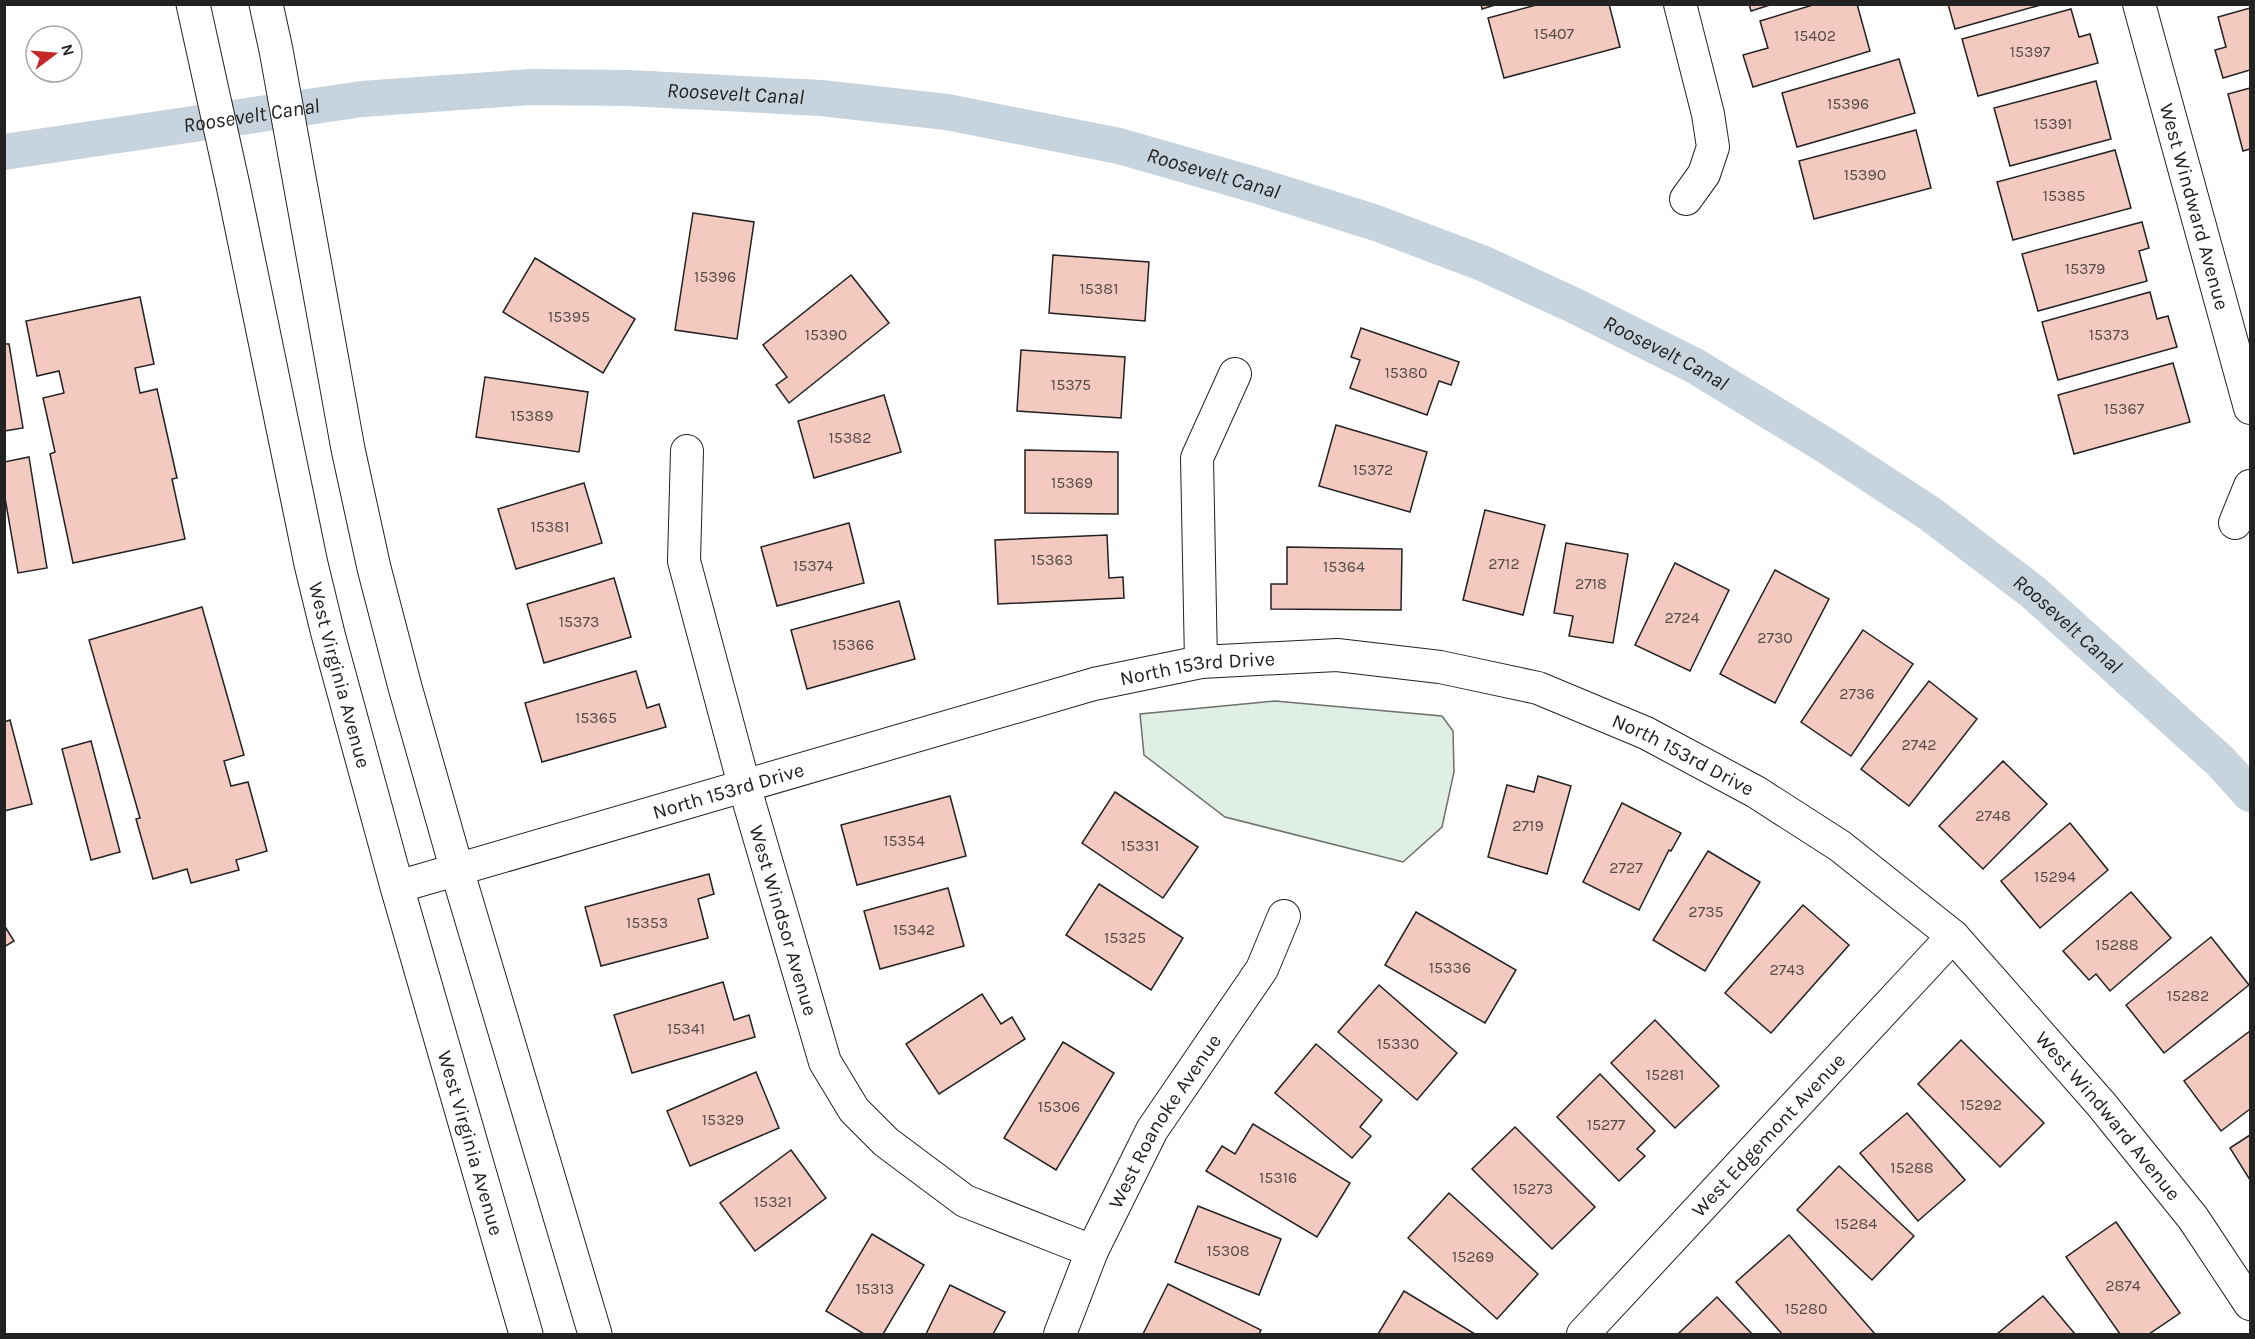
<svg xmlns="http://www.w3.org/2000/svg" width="2255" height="1339" font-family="Karla,sans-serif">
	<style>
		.green { fill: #e0efe3; stroke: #6f6f6f; stroke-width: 1.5 }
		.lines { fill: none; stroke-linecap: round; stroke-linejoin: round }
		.canal { stroke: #c7d3dd; stroke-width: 36 }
		.building { fill: #f3c9c0; stroke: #222; stroke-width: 1.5 }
		.street-casing { stroke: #222; stroke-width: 34 }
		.secondary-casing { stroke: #222; stroke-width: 35 }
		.street { stroke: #fff; stroke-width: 32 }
		.secondary { stroke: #fff; stroke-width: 33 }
		.labels { text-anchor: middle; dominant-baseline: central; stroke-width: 4.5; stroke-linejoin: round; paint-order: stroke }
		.number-label { font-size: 16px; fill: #564c4a }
		.street-label { font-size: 20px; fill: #222; stroke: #fff }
		.water-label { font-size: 21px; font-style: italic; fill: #222; stroke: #fff }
	</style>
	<rect width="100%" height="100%" fill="#fff"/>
	<!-- green -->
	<path class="green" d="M1275 701 1442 716 1453 731 1454 772 1442 827 1403 862 1225 817 1144 755 1140 714Z"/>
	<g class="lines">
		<!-- canal -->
		<path class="canal" id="s1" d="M4 152 362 99 531 87 629 88 821 98 947 112 1119 146 1262 187 1376 223 1482 263 1573 305 1695 366 1828 447 1929 513 2033 592 2220 761 2250 794"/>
	</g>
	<!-- building -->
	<g class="building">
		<path d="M1481 4H1498L1482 9Z"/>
		<path d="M1540 4H1609L1620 47 1504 78 1488 18Z"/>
		<path d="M1749 4H1773L1751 11Z"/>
		<path d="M1816 4H1857L1870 51 1753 87 1743 55 1768 48 1760 21Z"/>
		<path d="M1948 4H2044L1955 29Z"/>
		<path d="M2250 8V70L2223 78 2215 50 2226 47 2218 17Z"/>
		<path d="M2071 9 2079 37 2090 34 2098 63 1978 96 1962 39Z"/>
		<path d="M1899 59 1915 113 1797 147 1782 93Z"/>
		<path d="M2096 81 2111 139 2010 166 1994 108Z"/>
		<path d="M2250 88V149L2243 151 2228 94Z"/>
		<path d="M1916 130 1931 188 1814 219 1799 161Z"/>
		<path d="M2115 150 2131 208 2013 240 1997 182Z"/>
		<path d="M693 213 754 222 737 339 675 330Z"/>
		<path d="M2142 222 2149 248 2139 251 2147 281 2038 311 2022 254Z"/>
		<path d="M1053 255 1149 262 1145 321 1049 313Z"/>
		<path d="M535 258 635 319 603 373 503 312Z"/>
		<path d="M851 275 889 323 789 403 776 385 787 377 763 345Z"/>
		<path d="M2150 292 2157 319 2168 316 2177 347 2058 380 2042 322Z"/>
		<path d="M140 297 154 364 135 368 140 393 157 389 177 478 172 479 185 539 73 563 50 454 55 452 43 398 64 393 59 371 37 376 26 321Z"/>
		<path d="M1361 328 1459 362 1451 385 1439 381 1427 415 1350 388 1360 360 1351 357Z"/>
		<path d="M4 344H9L23 428 4 431Z"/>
		<path d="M1021 350 1125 357 1121 418 1017 411Z"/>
		<path d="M2173 363 2190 422 2074 454 2058 395Z"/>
		<path d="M485 377 588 392 579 452 476 437Z"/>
		<path d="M884 395 901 452 814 478 798 421Z"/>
		<path d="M1336 425 1427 452 1410 512 1319 486Z"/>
		<path d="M1025 450 1118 452V514L1025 513Z"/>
		<path d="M29 457 47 568 18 573 4 492V462Z"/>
		<path d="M584 483 602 543 516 569 498 509Z"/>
		<path d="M1485 510 1545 525 1523 615 1463 600Z"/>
		<path d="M849 523 864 583 777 606 761 547Z"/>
		<path d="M1107 535 1109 578 1123 577 1124 598 998 604 995 540Z"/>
		<path d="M1566 543 1628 554 1613 643 1569 636 1573 616 1554 613Z"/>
		<path d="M1287 547 1402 549 1401 610 1271 609V584H1287Z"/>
		<path d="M1675 563 1729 590 1690 671 1635 645Z"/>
		<path d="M1775 570 1829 599 1775 703 1720 674Z"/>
		<path d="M614 578 631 637 544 663 527 604Z"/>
		<path d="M899 601 915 659 807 689 791 630Z"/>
		<path d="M202 607 244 755 224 761 231 786 248 782 267 851 236 860 239 870 191 883 187 869 153 879 136 819 140 818 89 640Z"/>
		<path d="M1863 630 1913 664 1851 756 1801 722Z"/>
		<path d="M636 671 647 708 659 704 666 727 542 762 525 703Z"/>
		<path d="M1929 681 1977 719 1909 806 1861 769Z"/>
		<path d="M10 720 32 804 4 811V722Z"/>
		<path d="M91 741 120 852 91 860 62 749Z"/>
		<path d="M2003 761 2047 804 1983 869 1939 826Z"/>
		<path d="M1538 776 1571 786 1547 874 1488 857 1507 785 1534 792Z"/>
		<path d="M1115 792 1198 847 1163 898 1082 843Z"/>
		<path d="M950 796 966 856 857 885 841 825Z"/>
		<path d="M1622 803 1681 833 1671 851 1669 850 1639 910 1583 882Z"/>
		<path d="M2070 823 2108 870 2040 928 2001 881Z"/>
		<path d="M1708 851 1760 882 1705 971 1653 940Z"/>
		<path d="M709 874 714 894 698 899 708 938 601 966 585 907Z"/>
		<path d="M1099 884 1183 938 1151 990 1066 935Z"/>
		<path d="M948 888 964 946 880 969 864 911Z"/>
		<path d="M2131 892 2171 938 2110 991 2096 974 2089 980 2063 951Z"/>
		<path d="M1803 905 1849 945 1771 1033 1725 993Z"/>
		<path d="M1416 912 1516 970 1485 1023 1385 965Z"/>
		<path d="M4 925 14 941 4 947Z"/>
		<path d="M2211 937 2249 985 2164 1053 2126 1005Z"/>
		<path d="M723 982 734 1020 749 1015 755 1037 632 1073 614 1015Z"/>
		<path d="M1379 985 1457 1053 1417 1100 1338 1032Z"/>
		<path d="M982 994 1001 1024 1012 1017 1025 1039 939 1094 906 1044Z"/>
		<path d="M1655 1020 1719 1086 1675 1128 1611 1063Z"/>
		<path d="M2250 1031V1109L2221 1131 2184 1081Z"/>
		<path d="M1961 1040 2044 1123 2000 1167 1918 1084Z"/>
		<path d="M1063 1042 1114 1073 1056 1170 1004 1138Z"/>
		<path d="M1316 1044 1382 1100 1360 1127 1371 1136 1352 1158 1275 1093Z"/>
		<path d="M756 1072 779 1128 690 1166 667 1111Z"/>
		<path d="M1600 1074 1655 1131 1637 1149 1645 1156 1619 1181 1557 1117Z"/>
		<path d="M1907 1113 1965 1180 1918 1221 1860 1153Z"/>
		<path d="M1253 1124 1350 1183 1317 1237 1206 1171 1222 1146 1235 1154Z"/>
		<path d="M1515 1127 1595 1207 1552 1249 1472 1169Z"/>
		<path d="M2250 1135V1180L2230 1148Z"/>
		<path d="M791 1150 826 1198 755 1251 720 1203Z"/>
		<path d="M1839 1166 1914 1236 1872 1280 1797 1210Z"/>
		<path d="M1449 1193 1538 1274 1497 1319 1408 1238Z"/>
		<path d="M1198 1206 1281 1239 1259 1295 1175 1262Z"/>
		<path d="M2116 1222 2180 1313 2149 1334H2120L2066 1257Z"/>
		<path d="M872 1234 924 1265 883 1334H864L826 1311Z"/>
		<path d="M1789 1235 1875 1334H1782L1736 1282Z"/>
		<path d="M1168 1284 1261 1330 1259 1334H1143Z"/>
		<path d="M950 1285 1005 1312 993 1334H926Z"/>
		<path d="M1404 1291 1475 1334H1378Z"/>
		<path d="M2043 1296 2075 1334H1997Z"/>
		<path d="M1717 1297 1752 1334H1678Z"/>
	</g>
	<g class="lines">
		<!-- street casing -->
		<g class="street-casing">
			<g id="street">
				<path d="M1680 4 1708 114 1713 147 1704 174 1686 199"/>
				<path id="s2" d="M2139 4 2250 408"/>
				<path id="s3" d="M687 451 684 561 744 785 825 1062 854 1110 886 1142 965 1201 1092 1251"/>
				<path d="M2235 523 2250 486"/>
				<path d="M1201 662 1197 458 1235 374"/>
				<path id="s4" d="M397 887 1094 684 1201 662 1337 655 1440 667 1538 688 1646 733 1756 792 1840 846 1953 936 2101 1104 2193 1218 2250 1304"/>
				<path id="s5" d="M1060 1334 1092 1251 1152 1130 1262 969 1284 916"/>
				<path id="s6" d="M1583 1334 1953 936"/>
			</g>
		</g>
		<!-- secondary casing -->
		<g class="secondary-casing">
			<g id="secondary">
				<path id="s7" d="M193 4 234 190 311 564 328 634 397 887 526 1334"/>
				<path d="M266 4 276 50 348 449 374 568 405 687 457 870 595 1334"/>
			</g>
		</g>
		<!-- street -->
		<use href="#street" class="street"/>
		<!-- secondary -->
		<use href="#secondary" class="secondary"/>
	</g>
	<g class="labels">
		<!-- number labels -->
		<g class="number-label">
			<text x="1554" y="33">15407</text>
			<text x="1815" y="35">15402</text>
			<text x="2030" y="51">15397</text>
			<text x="1848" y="103">15396</text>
			<text x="2053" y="123">15391</text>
			<text x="1865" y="174">15390</text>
			<text x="2064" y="195">15385</text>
			<text x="2085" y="268">15379</text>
			<text x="715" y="276">15396</text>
			<text x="1099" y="288">15381</text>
			<text x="569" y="316">15395</text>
			<text x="826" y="334">15390</text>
			<text x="2109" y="334">15373</text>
			<text x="1406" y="372">15380</text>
			<text x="1071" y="384">15375</text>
			<text x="2124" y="408">15367</text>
			<text x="532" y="415">15389</text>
			<text x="850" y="437">15382</text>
			<text x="1373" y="469">15372</text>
			<text x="1072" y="482">15369</text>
			<text x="550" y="526">15381</text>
			<text x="1052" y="559">15363</text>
			<text x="1504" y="563">2712</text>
			<text x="813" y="565">15374</text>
			<text x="1344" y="566">15364</text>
			<text x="1591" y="583">2718</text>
			<text x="1682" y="617">2724</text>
			<text x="579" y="621">15373</text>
			<text x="1775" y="637">2730</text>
			<text x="853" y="644">15366</text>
			<text x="1857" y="693">2736</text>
			<text x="596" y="717">15365</text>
			<text x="1919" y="744">2742</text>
			<text x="1993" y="815">2748</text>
			<text x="1528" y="825">2719</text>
			<text x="904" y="840">15354</text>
			<text x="1140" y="845">15331</text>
			<text x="1626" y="867">2727</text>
			<text x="2055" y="876">15294</text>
			<text x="1706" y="911">2735</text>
			<text x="647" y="922">15353</text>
			<text x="914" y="929">15342</text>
			<text x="1125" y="937">15325</text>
			<text x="2117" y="944">15288</text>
			<text x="1450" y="967">15336</text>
			<text x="1787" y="969">2743</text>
			<text x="2188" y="995">15282</text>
			<text x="686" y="1028">15341</text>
			<text x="1398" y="1043">15330</text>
			<text x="1665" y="1074">15281</text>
			<text x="1981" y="1104">15292</text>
			<text x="1059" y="1106">15306</text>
			<text x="723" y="1119">15329</text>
			<text x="1606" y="1124">15277</text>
			<text x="1912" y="1167">15288</text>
			<text x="1278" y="1177">15316</text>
			<text x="1533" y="1188">15273</text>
			<text x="773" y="1201">15321</text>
			<text x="1856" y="1223">15284</text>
			<text x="1228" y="1250">15308</text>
			<text x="1473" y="1256">15269</text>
			<text x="2123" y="1285">2874</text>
			<text x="875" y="1288">15313</text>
			<text x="1806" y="1308">15280</text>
		</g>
		<!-- street labels -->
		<g class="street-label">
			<text stroke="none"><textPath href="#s2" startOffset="210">West Windward Avenue</textPath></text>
			<text stroke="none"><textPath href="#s4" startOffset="831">North 153rd Drive</textPath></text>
			<text stroke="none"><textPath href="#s7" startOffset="687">West Virginia Avenue</textPath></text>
			<text stroke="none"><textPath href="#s4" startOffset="1335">North 153rd Drive</textPath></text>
			<text stroke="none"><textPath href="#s4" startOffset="345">North 153rd Drive</textPath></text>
			<text stroke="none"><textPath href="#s3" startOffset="483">West Windsor Avenue</textPath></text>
			<text stroke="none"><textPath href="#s4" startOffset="1899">West Windward Avenue</textPath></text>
			<text stroke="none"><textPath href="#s5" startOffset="238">West Roanoke Avenue</textPath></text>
			<text stroke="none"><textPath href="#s6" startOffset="272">West Edgemont Avenue</textPath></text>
			<text stroke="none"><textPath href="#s7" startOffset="1173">West Virginia Avenue</textPath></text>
		</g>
		<!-- water labels -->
		<g class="water-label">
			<text stroke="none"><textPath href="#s1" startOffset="736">Roosevelt Canal</textPath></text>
			<text stroke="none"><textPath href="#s1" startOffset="250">Roosevelt Canal</textPath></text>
			<text stroke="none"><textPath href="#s1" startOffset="1222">Roosevelt Canal</textPath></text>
			<text stroke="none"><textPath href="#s1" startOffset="1710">Roosevelt Canal</textPath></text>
			<text stroke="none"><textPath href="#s1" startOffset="2196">Roosevelt Canal</textPath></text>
		</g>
	</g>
	<!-- border -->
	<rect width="2255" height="1339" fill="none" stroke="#222222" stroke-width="12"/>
	<!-- north arrow -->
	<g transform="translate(54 54) rotate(74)"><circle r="28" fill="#ffffff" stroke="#a7a7a7" stroke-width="1.5"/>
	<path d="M0-4.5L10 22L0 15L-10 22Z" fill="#c62828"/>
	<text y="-9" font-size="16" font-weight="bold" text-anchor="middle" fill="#222222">N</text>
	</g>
</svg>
